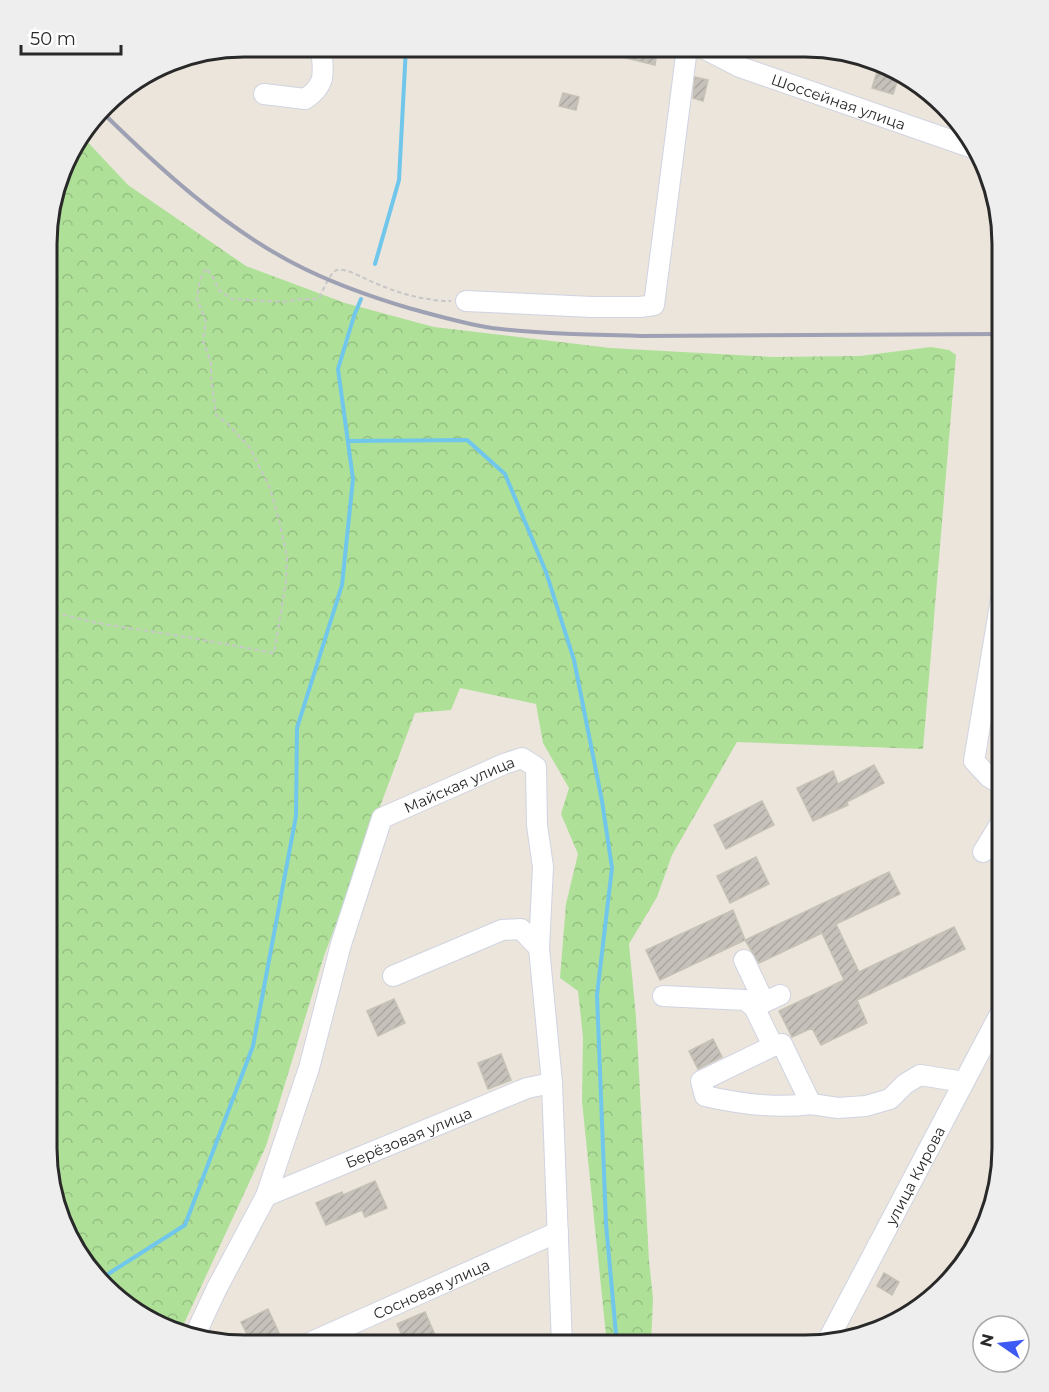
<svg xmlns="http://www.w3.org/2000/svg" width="1049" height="1392" font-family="Montserrat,sans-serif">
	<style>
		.forest { fill: url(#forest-crowns) }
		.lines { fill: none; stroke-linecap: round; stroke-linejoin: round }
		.stream { stroke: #70c6eb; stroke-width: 4 }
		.building { fill: url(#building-hatch); stroke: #c6c1b5; stroke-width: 1.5 }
		.minor-casing { stroke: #d0d3e2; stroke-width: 22 }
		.path { stroke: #c7c7c7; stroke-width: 2; stroke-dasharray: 4.5 3; stroke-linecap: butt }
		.minor { stroke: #fff; stroke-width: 20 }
		.rail { stroke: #9ea0b3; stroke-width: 4 }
		.labels { text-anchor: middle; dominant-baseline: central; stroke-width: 4.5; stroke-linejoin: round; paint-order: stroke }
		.street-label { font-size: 15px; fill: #292929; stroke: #fff }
		.rim { fill: none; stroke: #292929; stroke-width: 3 }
	</style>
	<defs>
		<pattern id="forest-crowns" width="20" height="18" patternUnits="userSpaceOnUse" patternTransform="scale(1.5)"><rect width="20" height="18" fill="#aee098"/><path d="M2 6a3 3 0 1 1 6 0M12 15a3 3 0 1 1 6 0" fill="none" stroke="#96c083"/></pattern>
		<pattern id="building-hatch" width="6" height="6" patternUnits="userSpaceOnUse" patternTransform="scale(1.5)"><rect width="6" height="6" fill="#c6c1bb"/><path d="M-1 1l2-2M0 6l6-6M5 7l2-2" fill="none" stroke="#aaa6a1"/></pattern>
	</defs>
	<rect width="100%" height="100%" fill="#ebe5db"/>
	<!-- forest -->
	<path class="forest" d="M81 135 128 185 246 266 345 303 434 327 610 348 773 357 860 356 931 347 949 350 956 355 923 749 737 742 672 855 657 897 629 944 636 1017 649 1261 653 1298 651 1345H607L582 1101 583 1037 578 991 560 978 566 904 578 854 561 814 569 788 543 743 536 704 460 688 451 710 415 713 324 956 266 1146 181 1330 134 1312 67 1236 47 1148 48 218 73 146Z"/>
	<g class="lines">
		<!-- stream -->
		<g class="stream">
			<path d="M375 264 399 180 406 47"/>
			<path d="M348 441 467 440 505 474 546 572 574 660 602 801 612 868 597 995 606 1224 617 1345"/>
			<path d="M107 1281 108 1274 185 1225 253 1046 296 816 297 728 342 585 353 479 338 369 354 316 361 299"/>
		</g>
	</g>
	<!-- building -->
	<g class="building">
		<path d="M629 48H638L657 52 655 65 626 58Z"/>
		<path d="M878 68 899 76 893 94 872 88Z"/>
		<path d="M695 77 708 80 703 101 693 98Z"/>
		<path d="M563 93 579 97 576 110 559 106Z"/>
		<path d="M874 765 884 783 847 802 848 805 813 821 797 788 833 771 838 784Z"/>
		<path d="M762 801 774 825 726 849 714 825Z"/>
		<path d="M756 857 769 884 730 903 717 876Z"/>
		<path d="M889 872 900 894 836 924 859 972 954 927 965 949 857 1000 867 1023 821 1045 812 1028 792 1037 779 1011 844 980 822 933 759 963 745 940Z"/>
		<path d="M733 910 745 940 660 980 646 950Z"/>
		<path d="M394 999 405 1023 378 1036 367 1011Z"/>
		<path d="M713 1039 722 1057 698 1069 689 1051Z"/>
		<path d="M501 1054 511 1080 488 1089 478 1063Z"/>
		<path d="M375 1181 387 1208 365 1217 362 1210 326 1225 316 1203 342 1192 343 1195Z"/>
		<path d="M884 1273 899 1282 892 1295 877 1286Z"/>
		<path d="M268 1309 279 1333 260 1342 256 1335 249 1338 241 1322Z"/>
		<path d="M425 1312 439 1344H406L397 1324Z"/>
	</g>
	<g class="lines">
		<!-- minor casing -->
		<g class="minor-casing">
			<g id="minor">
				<path id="s1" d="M703 48 740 67 976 149"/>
				<path d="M264 94 305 99C328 84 323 71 321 47"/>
				<path d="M466 301 592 307H640L654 305 687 48"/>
				<path d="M1001 599 974 761 989 777 1002 785"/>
				<path d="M983 852 1002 821"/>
				<path d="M744 960 764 1002"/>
				<path d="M393 976 502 930 521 929 539 948"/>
				<path d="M780 995 754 1007 773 1046 782 1044 811 1104 838 1108 866 1106 890 1099 905 1084 920 1075 964 1082"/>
				<path d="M663 996 745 1000 754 1007"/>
				<path d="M773 1046 701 1081 705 1096C740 1104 775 1109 811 1104"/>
				<path id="s2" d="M266 1196 527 1088 552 1083"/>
				<path id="s3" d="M195 1335 217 1288 266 1196 309 1068 341 944 382 818 504 764 522 758 536 767 537 825 543 867 539 948 552 1083 562 1345"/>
				<path id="s4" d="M828 1340 1002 1010"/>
				<path id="s5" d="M307 1344 558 1232"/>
			</g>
		</g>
		<!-- path -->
		<path class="path" d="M48 611 97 623 192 638 274 653 286 582 287 556 279 520 270 488 250 448 227 423 216 415 211 377V363L203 341 206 322 197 299 200 280 206 268 213 277 219 290 232 299 283 302 301 299H317L319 298C323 291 330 272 337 270 345 268 357 275 364 278 391 291 421 301 451 301"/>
		<!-- minor -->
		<use href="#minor" class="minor"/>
		<!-- rail -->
		<path class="rail" d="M101 111C159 168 221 225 293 263 331 283 371 297 412 309 438 316 465 324 492 328 541 334 592 335 642 336L1002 334"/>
	</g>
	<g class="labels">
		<!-- street labels -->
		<g class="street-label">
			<text stroke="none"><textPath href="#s1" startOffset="146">Шоссейная улица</textPath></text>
			<text stroke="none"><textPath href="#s3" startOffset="636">Майская улица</textPath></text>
			<text stroke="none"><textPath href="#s2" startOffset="154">Берёзовая улица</textPath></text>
			<text stroke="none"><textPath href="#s4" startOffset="186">улица Кирова</textPath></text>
			<text stroke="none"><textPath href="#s5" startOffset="136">Сосновая улица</textPath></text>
		</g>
	</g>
	<!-- crop -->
	<path d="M0 0H1049V1392H0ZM244 57H805A187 187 0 0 1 992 244V1148A187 187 0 0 1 805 1335H244A187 187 0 0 1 57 1148V244A187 187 0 0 1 244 57Z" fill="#eee" fill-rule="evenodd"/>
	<path class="rim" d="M244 57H805A187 187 0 0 1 992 244V1148A187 187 0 0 1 805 1335H244A187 187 0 0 1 57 1148V244A187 187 0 0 1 244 57Z"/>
	<!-- north arrow -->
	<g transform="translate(1001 1344) rotate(284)"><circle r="28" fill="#ffffff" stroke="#a9a9a9" stroke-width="1.5"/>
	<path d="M0-4.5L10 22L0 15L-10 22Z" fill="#3e5af5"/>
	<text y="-9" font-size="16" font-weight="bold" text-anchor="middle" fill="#292929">N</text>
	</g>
	<!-- scale -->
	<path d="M21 45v9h100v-9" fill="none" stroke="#292929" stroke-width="3"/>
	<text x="30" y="45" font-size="18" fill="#292929" stroke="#ffffff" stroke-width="4.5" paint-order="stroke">50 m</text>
</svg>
